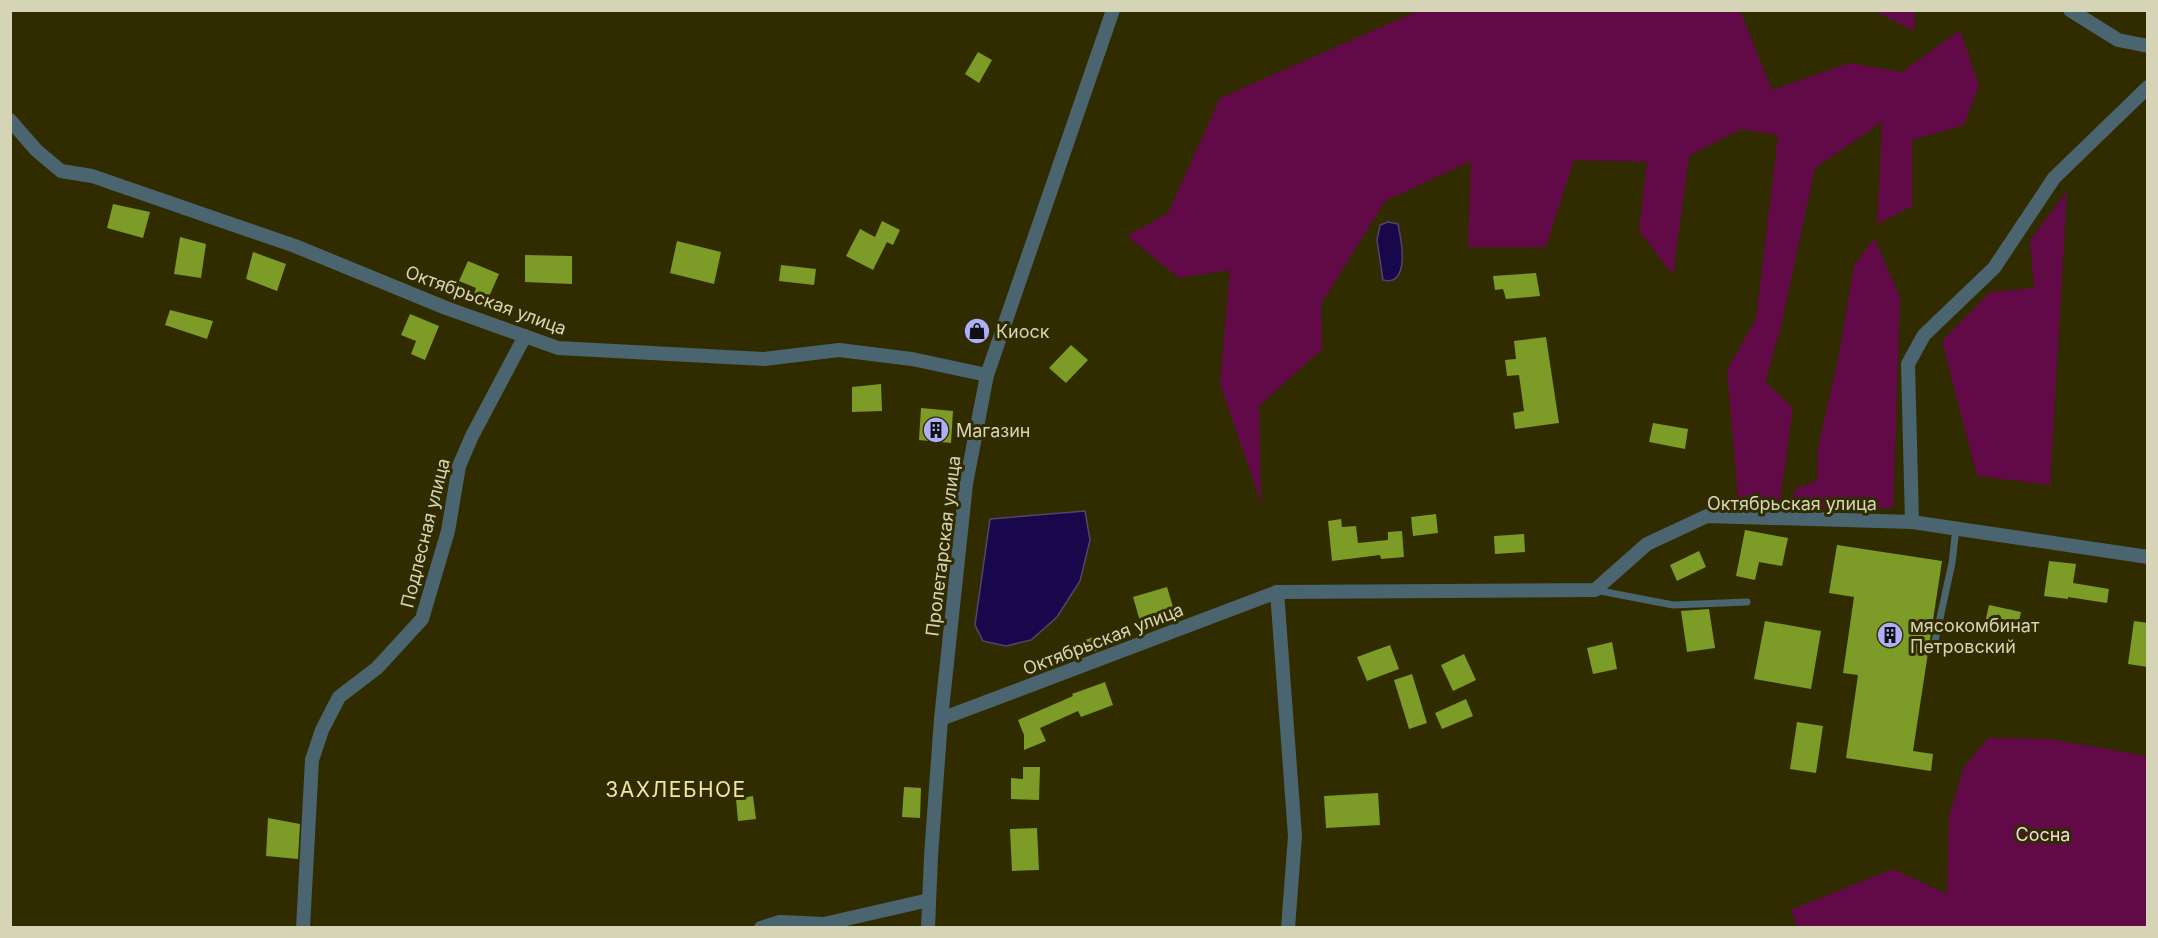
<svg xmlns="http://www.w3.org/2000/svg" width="2158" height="938" font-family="Inter,sans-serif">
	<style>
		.green { fill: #620948 }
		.water { fill: #19074c; stroke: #52446c; stroke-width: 1.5 }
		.building { fill: #7c9b27 }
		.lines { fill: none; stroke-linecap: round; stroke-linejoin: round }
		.service { stroke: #4a6570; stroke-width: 7 }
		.minor { stroke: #4a6570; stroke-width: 14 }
		.labels { text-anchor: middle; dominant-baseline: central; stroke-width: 6; stroke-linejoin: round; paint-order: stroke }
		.street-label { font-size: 18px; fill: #d6d4b6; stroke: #312c00 }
		.poi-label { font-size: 18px; fill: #d6d4b6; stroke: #312c00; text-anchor: start }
		.park-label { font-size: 18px; fill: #f1d7e5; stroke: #312c00 }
		.quarter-label { font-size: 21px; letter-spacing: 1.5px; fill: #ede8a9; stroke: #312c00 }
	</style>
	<rect width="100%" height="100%" fill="#312c00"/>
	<!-- green -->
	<g class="green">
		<path d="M1420 10 1740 11 1772 90 1849 63 1902 72 1960 30 1979 86 1964 125 1912 140V206L1877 224 1882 122 1815 168 1782 322 1765 382 1793 408 1780 500 1738 498 1727 370 1756 319 1778 135 1741 129 1689 156 1673 275 1639 231 1647 162 1574 160 1546 247H1468L1471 161 1385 201 1321 304 1322 349 1259 406 1261 503 1220 384 1230 270 1179 278 1127 236 1168 213 1220 98Z"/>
		<path d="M1875 11H1915L1914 31Z"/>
		<path d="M2067 191 2050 485 1977 476 1942 341 1990 292 2034 288 2030 240Z"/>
		<path d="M1874 238 1900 297 1893 508 1794 509V490L1817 480 1818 448 1838 359 1854 266Z"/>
		<path d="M1988 738 2049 739 2147 756V927H1798L1790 910 1893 869 1947 894 1949 816 1964 767Z"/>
	</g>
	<!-- water -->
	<g class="water">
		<path d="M1388 222 1398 224C1401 238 1411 287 1383 280L1377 240 1380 225Z"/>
		<path d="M1085 511 1090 540 1080 581 1057 617 1031 640 1006 646 983 641 975 625 990 519Z"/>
	</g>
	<!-- building -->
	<g class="building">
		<path d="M978 52 992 60 979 83 965 74Z"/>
		<path d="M113 204 150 212 143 238 107 228Z"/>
		<path d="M882 221 900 230 893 245 887 242 873 270 846 256 860 229 875 237Z"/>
		<path d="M180 237 206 244 201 278 174 274Z"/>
		<path d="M677 241 721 252 714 284 670 273Z"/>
		<path d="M253 252 286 264 277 291 246 279Z"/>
		<path d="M525 255 572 256V284L525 282Z"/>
		<path d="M468 261 499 274 488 299 474 294 476 288 459 281Z"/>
		<path d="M781 265 816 269 814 285 779 281Z"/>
		<path d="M1536 273 1540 296 1506 299 1503 289 1495 290 1493 276Z"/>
		<path d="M170 310 213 321 207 339 165 325Z"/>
		<path d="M410 314 439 326 425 360 411 354 416 341 401 335Z"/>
		<path d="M970 320 986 323 983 341 967 338Z"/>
		<path d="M1546 337 1559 423 1515 429 1513 413 1524 411 1519 375 1507 376 1505 360 1516 359 1514 341Z"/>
		<path d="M1071 345 1088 360 1066 383 1049 368Z"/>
		<path d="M881 384 882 411 852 412V387Z"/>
		<path d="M921 408 953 411 951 443 919 440Z"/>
		<path d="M1653 423 1688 429 1685 449 1649 442Z"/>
		<path d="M1436 514 1438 533 1413 536 1411 517Z"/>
		<path d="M1341 519 1342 527 1356 526 1358 543 1388 540V532L1402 531 1404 557 1381 559 1380 555 1332 561 1328 521Z"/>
		<path d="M1745 530 1788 538 1782 566 1759 562 1755 580 1736 576Z"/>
		<path d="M1524 534 1525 552 1495 554 1494 536Z"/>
		<path d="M1837 545 1942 561 1913 751 1933 754 1931 771 1846 758 1858 675 1843 673 1854 597 1829 593Z"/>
		<path d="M1699 551 1706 567 1677 581 1670 565Z"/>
		<path d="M2049 561 2076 564 2073 583 2109 589 2107 603 2068 597V599L2044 596Z"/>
		<path d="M1167 587 1176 617 1142 628 1133 597Z"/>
		<path d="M1989 605 2021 612 2017 630 1985 623Z"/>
		<path d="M1709 609 1715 648 1687 652 1681 611Z"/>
		<path d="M1765 621 1821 631 1811 689 1754 679Z"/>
		<path d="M2134 621 2148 623V667L2128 664Z"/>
		<path d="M1101 634 1106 647 1067 662 1062 649Z"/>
		<path d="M1612 642 1617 669 1593 674 1587 648Z"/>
		<path d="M1390 645 1399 669 1367 681 1357 657Z"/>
		<path d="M1464 654 1476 680 1453 691 1441 665Z"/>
		<path d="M1412 674 1427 723 1409 729 1394 680Z"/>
		<path d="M1105 682 1113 705 1081 717 1078 711 1040 728 1046 741 1024 750V735L1018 720 1073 696 1072 694Z"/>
		<path d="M1466 699 1473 716 1442 729 1435 713Z"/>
		<path d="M1797 722 1823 726 1816 773 1790 769Z"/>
		<path d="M1023 767H1040L1039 800 1011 799V778L1023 779Z"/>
		<path d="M904 787 921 788 920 818 902 817Z"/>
		<path d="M1378 793 1380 825 1326 828 1324 796Z"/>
		<path d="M753 796 756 819 738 821 736 799Z"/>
		<path d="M268 818 300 824 298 859 266 856Z"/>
		<path d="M1037 828 1039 870 1012 871 1010 829Z"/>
	</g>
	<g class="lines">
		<!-- service -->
		<g class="service">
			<path d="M1595 590 1673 605 1747 602"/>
			<path d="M1935 641 1952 563 1956 528"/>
		</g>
		<!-- minor -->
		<g class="minor">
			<path d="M2070 10 2118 40 2148 46"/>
			<path d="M10 120 36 150 61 171 92 176 295 246 446 308 558 348 764 359 839 350 912 359 987 375"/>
			<path d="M1912 522 1908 364 1924 335 1994 268 2054 178 2148 87"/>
			<path d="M1277 592 1295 836 1288 928"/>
			<path d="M941 719 1277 592 1595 590 1647 544 1707 516 1912 522 2148 557"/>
			<path d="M303 928 312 760 322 730 339 697 377 668 422 619 448 531 459 466 472 436 525 336"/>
			<path d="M761 928 780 922 824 924 929 900"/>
			<path d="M928 928 931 856 941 719 966 484 987 375 1113 10"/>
		</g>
	</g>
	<!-- icons -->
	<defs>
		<g id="shop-disc" transform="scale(1.35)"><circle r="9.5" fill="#afaefa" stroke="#312c00"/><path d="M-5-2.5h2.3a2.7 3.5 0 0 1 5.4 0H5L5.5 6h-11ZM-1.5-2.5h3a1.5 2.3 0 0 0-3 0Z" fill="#111"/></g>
		<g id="building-disc" transform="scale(1.35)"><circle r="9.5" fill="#afaefa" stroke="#312c00"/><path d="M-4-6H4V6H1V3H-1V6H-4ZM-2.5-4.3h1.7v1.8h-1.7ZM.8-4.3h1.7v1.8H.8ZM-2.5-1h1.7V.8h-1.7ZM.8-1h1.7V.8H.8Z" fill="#111"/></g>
	</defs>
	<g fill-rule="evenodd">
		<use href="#shop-disc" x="977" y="331"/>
		<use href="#building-disc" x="936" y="430"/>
		<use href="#building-disc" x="1890" y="635"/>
	</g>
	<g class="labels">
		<!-- street labels -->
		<g class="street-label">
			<text transform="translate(486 300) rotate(20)">Октябрьская улица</text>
			<text x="1792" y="503">Октябрьская улица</text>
			<text transform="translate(425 533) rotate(-76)">Подлесная улица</text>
			<text transform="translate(943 546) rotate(-83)">Пролетарская улица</text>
			<text transform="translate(1103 639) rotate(-21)">Октябрьская улица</text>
		</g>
		<!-- poi labels -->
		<g class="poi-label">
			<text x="996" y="331">Киоск</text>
			<text x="956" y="430">Магазин</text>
			<text x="1910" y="625">мясокомбинат<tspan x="1910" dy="21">Петровский</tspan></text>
		</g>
		<!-- park labels -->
		<g class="park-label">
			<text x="2043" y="834">Сосна</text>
		</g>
		<!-- quarter labels -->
		<g class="quarter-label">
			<text x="676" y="789">ЗАХЛЕБНОЕ</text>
		</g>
	</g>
	<!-- border -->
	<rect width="2158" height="938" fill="none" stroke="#d6d4b6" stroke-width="24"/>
</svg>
